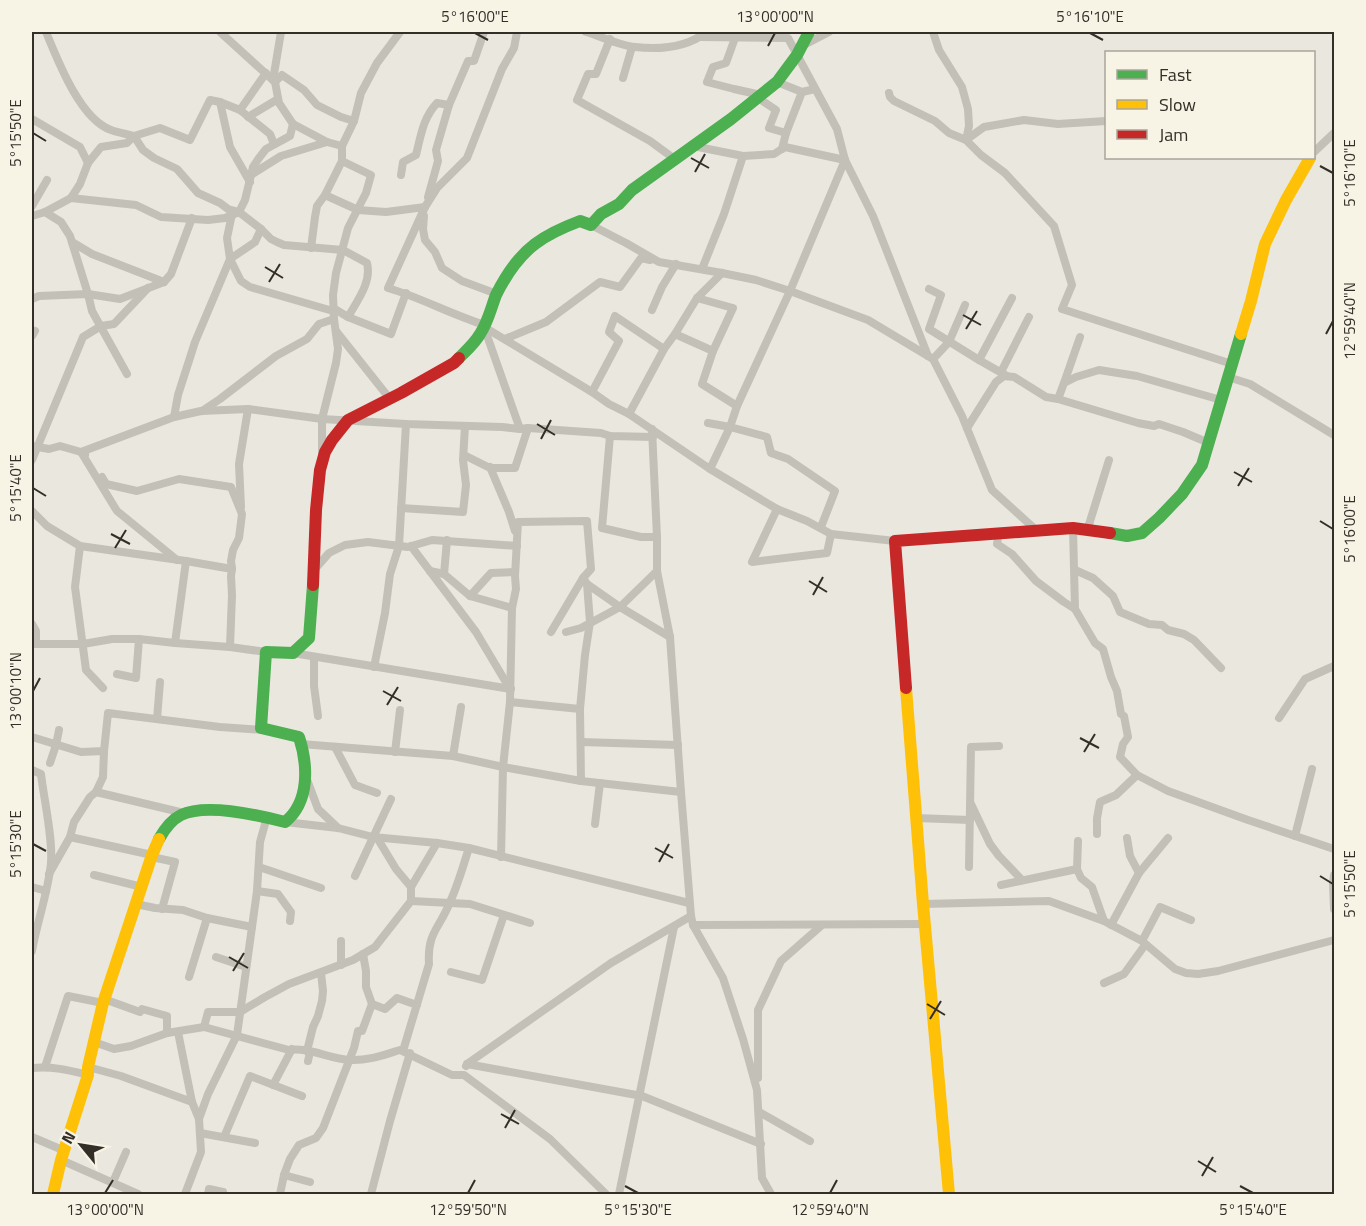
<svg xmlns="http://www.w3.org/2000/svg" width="1366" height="1226" font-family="'Titillium Web',sans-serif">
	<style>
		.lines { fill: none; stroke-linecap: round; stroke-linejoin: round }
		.street { stroke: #c3c0b8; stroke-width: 8 }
		.fast { stroke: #4caf50; stroke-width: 12 }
		.slow { stroke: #ffc107; stroke-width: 12 }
		.jam { stroke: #c62828; stroke-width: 12 }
		.ticks { fill: none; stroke: #332e27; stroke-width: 2 }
		.neatline { fill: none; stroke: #332e27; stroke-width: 2 }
		.ticks-label { font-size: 15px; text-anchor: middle; fill: #332e27 }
	</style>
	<rect width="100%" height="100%" fill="#eae7df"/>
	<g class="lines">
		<!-- street -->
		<g class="street">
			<path d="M46 32C58 61 80 119 111 130 119 133 127 134 134 136L143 150 154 158 177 169 198 193 220 203 228 209 239 212 245 200 253 167 259 158 266 149 290 136 293 124"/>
			<path d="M220 32 275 82 279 103 293 124 327 142 342 146"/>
			<path d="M586 32C600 36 621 46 635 47 660 50 687 47 707 32"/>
			<path d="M933 32 939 50 962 87 968 109 969 126 966 140 981 155 1005 173 1054 226 1072 285 1062 309 1232 364"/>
			<path d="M699 37 788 38 837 129 845 160 873 216 928 356 933 359 962 416 992 490 1036 530"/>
			<path d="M735 38 726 63 713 67 707 82 734 89 761 95"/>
			<path d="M610 39 596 74H588L577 100 650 141 676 160"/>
			<path d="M804 45 829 32"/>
			<path d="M623 78 632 47"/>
			<path d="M273 80 281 32"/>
			<path d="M275 82 282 75 304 90 317 105 341 117 354 121"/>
			<path d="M777 82 802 92 815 89"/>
			<path d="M889 93 890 97 894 101 935 121 949 133 966 140 984 127 1024 120 1058 124 1106 121"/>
			<path d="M758 98 776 110 769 128 786 133"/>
			<path d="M220 102 230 147 250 182"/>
			<path d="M240 110 266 73"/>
			<path d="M248 117 278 99"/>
			<path d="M32 119 80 147 88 163"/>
			<path d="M693 146 743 156 774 154 785 147 845 160"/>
			<path d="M782 149 786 133 802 92"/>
			<path d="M1314 152 1334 133"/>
			<path d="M251 175 281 156 327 142"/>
			<path d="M401 175 403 162 416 155C421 135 423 118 437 103L449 105"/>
			<path d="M325 195 358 210 386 212 425 207"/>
			<path d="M428 197 438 161 436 150 449 105 468 61H474L484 32"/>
			<path d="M71 198 136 205 161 217 208 220 225 218 239 212 261 229 271 239 277 242 284 245 343 250 367 263C372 282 357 301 348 317L333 308"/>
			<path d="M32 206 47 180"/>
			<path d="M45 212 61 222 70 236 88 294 92 311 127 374"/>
			<path d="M232 214 227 238 230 259 241 281 250 287 333 311"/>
			<path d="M32 216 45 212 71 198 80 184 88 163 101 147 127 143 134 136 160 128 190 140 210 100 220 102 240 110 270 134 274 144"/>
			<path d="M424 216 423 229 425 240 435 252 442 268 462 281 497 294"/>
			<path d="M591 225 626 243 659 262 722 273 756 280 790 291 868 320 928 356"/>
			<path d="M72 242 92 254 164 282"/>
			<path d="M311 248 315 217 317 206 325 195 342 161"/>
			<path d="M702 269 724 214 743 156"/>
			<path d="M929 289 941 295 929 329 979 360"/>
			<path d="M697 298 733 308 713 351 702 384 737 406"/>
			<path d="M32 299 39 296 88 294 120 299 164 282 171 274 192 218"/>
			<path d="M652 310 662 287 676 264"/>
			<path d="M348 317 391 334 406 293"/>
			<path d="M485 325C452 315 422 298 388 288L425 207 437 188 467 158 502 69 514 48 517 32"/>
			<path d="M484 327 592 392 609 404 629 414 710 469 777 509 807 521 831 534 895 541"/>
			<path d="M484 327 520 429"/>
			<path d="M336 331 390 399"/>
			<path d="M675 334 713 351"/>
			<path d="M32 336 35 331"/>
			<path d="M505 339 546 322 600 282 620 287 641 258 650 260"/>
			<path d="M933 359 949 342 965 305"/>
			<path d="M1001 372 1029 317"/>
			<path d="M1007 376 979 360 1012 298"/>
			<path d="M1228 377 1250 384 1334 435"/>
			<path d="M1064 383 1080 337"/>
			<path d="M592 392 619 341 609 332 615 316 664 349"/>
			<path d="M1058 399 1138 423 1154 426 1159 424 1183 432 1209 443"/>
			<path d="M202 411 220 399 276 356 307 339 319 324 334 319"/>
			<path d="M629 414 664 349 675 334 697 298 722 273"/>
			<path d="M174 417 178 395 195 342 230 259 255 242 261 229"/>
			<path d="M708 423 730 427 767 437 771 453 788 459 835 491 821 527"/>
			<path d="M967 428 996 382 1004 376 1014 377 1046 397 1058 399 1064 383 1076 377 1099 370 1137 376 1221 400"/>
			<path d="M652 429 657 537V571L670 637 681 792 691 916 693 925 723 978 743 1039 757 1090 762 1178 771 1194"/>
			<path d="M610 436 602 528 641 537H657"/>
			<path d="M32 446 49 449 60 446 81 452 85 455"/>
			<path d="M464 455 490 468H515L528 428"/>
			<path d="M322 457V419L336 363 338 349 334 319 333 295 336 273 348 228 366 193 371 175 342 161V146L354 121 361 93 377 63 400 32"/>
			<path d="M32 460 83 337 101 326 114 324 148 288"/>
			<path d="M490 467 509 512 515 531"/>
			<path d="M710 469 730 427 737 406 790 291 845 160"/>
			<path d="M102 477 106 484 137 491 179 479 231 487 242 514 239 538 233 550 231 561 232 569 231 576 232 595 230 647"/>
			<path d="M241 507 239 464 248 409"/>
			<path d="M401 508 463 512 466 485 463 460 465 426"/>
			<path d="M777 509 752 562 827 553 831 534"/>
			<path d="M32 511 47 526 80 546 186 561 232 569"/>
			<path d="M1073 528 1075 609 1095 643 1103 649 1111 677 1117 691 1121 714 1124 716 1128 737 1123 744 1120 757 1137 775 1168 791 1248 820 1334 849"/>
			<path d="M1087 531 1109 460"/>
			<path d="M994 533 998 538 997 544 1012 554 1036 581 1064 602 1075 609"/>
			<path d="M80 546 75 587 86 670 103 688"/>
			<path d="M411 546 476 632 510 689"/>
			<path d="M177 560 117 511 81 452 174 417 201 411 248 409 322 419 406 424 502 427 520 429 528 428 601 433 610 436 653 437"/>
			<path d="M314 570 329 553 345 545 368 542 408 547 432 540 517 546"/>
			<path d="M1075 570 1093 578 1113 596 1120 612 1149 624 1162 625 1168 630 1184 634 1194 640 1221 668"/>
			<path d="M430 571 444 574 470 596 512 608"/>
			<path d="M444 574 447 540"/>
			<path d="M587 584 620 607 670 637"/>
			<path d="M470 596 491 573 515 572"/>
			<path d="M32 624 36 631V643"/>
			<path d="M551 632 583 578"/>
			<path d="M566 632 581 628 620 607 657 571"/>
			<path d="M175 643 186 561"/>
			<path d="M32 644H83L112 639H139L175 643 230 647 266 652"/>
			<path d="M293 653 511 689"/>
			<path d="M314 657V686L318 716"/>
			<path d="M374 667 385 613 390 574 399 546 406 424"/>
			<path d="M117 674 136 678 139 639"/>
			<path d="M510 702 580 709"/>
			<path d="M1279 718 1305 679 1334 666"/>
			<path d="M157 719 160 682"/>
			<path d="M32 737 81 752 104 751"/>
			<path d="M581 742 678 745"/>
			<path d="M301 744 453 756 503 767 581 781 681 792"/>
			<path d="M335 747 355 785 377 793"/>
			<path d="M395 752 400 710"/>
			<path d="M453 756 461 707"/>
			<path d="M50 763 56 745 59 730"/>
			<path d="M32 770 41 774C44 800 53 838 51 863 48 893 37 922 32 951"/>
			<path d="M306 777 318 809 338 828"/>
			<path d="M96 792 184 813"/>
			<path d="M971 804 990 844 999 856 1022 880"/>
			<path d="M916 818 970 820"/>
			<path d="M285 822 338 828 373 837 437 843 469 848 689 903"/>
			<path d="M595 824 600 783"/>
			<path d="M1097 834V818L1100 802 1116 795 1137 775"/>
			<path d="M376 836 396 869 411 887"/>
			<path d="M1295 836 1312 769"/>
			<path d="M70 837 152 855"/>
			<path d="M1127 838 1130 856 1139 873"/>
			<path d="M152 857 175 862 162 909"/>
			<path d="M501 857 503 767 510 702 512 608 516 589 515 576 518 522 587 521 591 569 583 578 587 584 590 622 585 655 580 709 581 781"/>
			<path d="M259 867 321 888"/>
			<path d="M969 867 971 747 999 746"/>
			<path d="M1077 869 1081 878 1092 887 1104 921"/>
			<path d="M49 874 70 837 74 822 90 797 96 792 103 777 104 751 108 713 220 727 265 730"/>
			<path d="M94 875 142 887"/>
			<path d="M1334 875 1333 883 1334 909"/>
			<path d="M355 876 391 799"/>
			<path d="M1001 885 1077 869 1078 841"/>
			<path d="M32 887 46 891"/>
			<path d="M257 891 278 894 291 912 290 921"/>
			<path d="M411 901 470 904 530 923"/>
			<path d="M136 904 155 908 183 910 207 918 252 927"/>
			<path d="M923 904 1049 901 1104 921 1142 941 1175 969 1186 973 1198 974 1218 971 1334 940"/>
			<path d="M693 925 925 924"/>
			<path d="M1111 925 1139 873 1168 838"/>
			<path d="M1142 941 1160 907 1191 920"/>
			<path d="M216 957 246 967"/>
			<path d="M341 965V941"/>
			<path d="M451 972 482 980 504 915"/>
			<path d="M189 977 207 918"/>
			<path d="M1104 983 1124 974 1145 945"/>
			<path d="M104 999 140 1012 142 1009 167 1016V1033"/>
			<path d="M372 1004 385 1009 397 998 417 1005"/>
			<path d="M204 1027 289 1050C309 1047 330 1059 350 1060 368 1061 383 1055 400 1050L452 1075H464L550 1139 606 1194"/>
			<path d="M178 1032 192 1102 199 1119"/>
			<path d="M94 1042 114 1049 131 1046 167 1033 204 1027 208 1012H240L265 997 289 984 353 960 375 947 411 901V887L437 843"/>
			<path d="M307 1051 313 1027 318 1016 322 1001 323 991 321 973"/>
			<path d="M403 1051 429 964C427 932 440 928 450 902 458 885 463 866 469 848"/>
			<path d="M308 1061 310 1052"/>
			<path d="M467 1064 642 1096 761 1144"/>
			<path d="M466 1066 467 1064 611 963 691 916"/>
			<path d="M45 1067 68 996 103 1003"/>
			<path d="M88 1067 121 1076 192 1102"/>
			<path d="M32 1068C51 1066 69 1070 88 1075"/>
			<path d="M758 1078V1010L781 961 822 925"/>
			<path d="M273 1085 292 1049"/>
			<path d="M759 1112 810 1141"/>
			<path d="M200 1133 255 1143"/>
			<path d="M32 1137 65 1151"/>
			<path d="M224 1137 250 1076 302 1096"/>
			<path d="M61 1160 138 1194"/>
			<path d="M284 1175 310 1182"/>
			<path d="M113 1182 126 1152"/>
			<path d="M185 1194 201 1152 199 1119 208 1094 237 1035 257 891 260 842 267 817"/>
			<path d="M208 1194 209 1189 223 1192"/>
			<path d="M280 1194 284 1175 290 1159 299 1145 316 1138 323 1128 354 1048 358 1031H362L372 1004 366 987V971L363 954"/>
			<path d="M371 1194 390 1121 410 1053"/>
			<path d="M619 1194 674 927"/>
		</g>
		<!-- fast -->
		<g class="fast">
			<path d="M459 358C467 350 475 343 480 334 488 322 491 308 496 295 505 277 519 256 535 244 548 234 564 227 580 221L591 225 601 214 619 204 632 190 731 119 777 82 797 55 809 32"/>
			<path d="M1110 533 1127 536 1142 533 1159 518 1182 494 1202 465 1241 334"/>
			<path d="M159 839C164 830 171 820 181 815 206 803 258 815 285 822 310 802 308 765 299 737L261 728 266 652 293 653 309 638 313 585"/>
		</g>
		<!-- slow -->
		<g class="slow">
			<path d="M1241 334 1251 301 1265 244 1286 200 1310 158"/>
			<path d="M906 688 923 904 949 1194"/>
			<path d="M53 1194 61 1160 88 1075V1067L103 1003 152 855 159 839"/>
		</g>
		<!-- jam -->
		<g class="jam">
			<path d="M313 585 316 510 320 470 325 452 332 440 348 420 401 393 454 363 459 358"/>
			<path d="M906 688 895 541 1073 528 1110 533"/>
		</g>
	</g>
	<!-- ticks -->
	<path class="ticks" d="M475 33 488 40M1090 33 1103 40M768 46 775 33M33 133 46 141M691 158 709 168M1320 166 1333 173M695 172 705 154M265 267 283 278M269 282 280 264M963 315 981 325M966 329 977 311M1326 334 1333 321M537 424 555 435M541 439 551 420M1234 472 1252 482M1238 486 1249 468M33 488 46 496M1320 521 1333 529M111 534 130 544M115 548 126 530M809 581 827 592M813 595 823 577M33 691 40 678M383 691 401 701M387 705 398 687M1080 738 1099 748M1084 752 1095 734M33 844 46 851M655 848 673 858M659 862 669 844M1320 876 1333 884M229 957 248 968M233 971 244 953M927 1004 945 1015M930 1019 941 1001M501 1114 519 1124M505 1128 515 1110M1198 1161 1216 1172M1202 1176 1213 1157M625 1186 638 1193M1240 1186 1253 1193M105 1193 113 1180M468 1193 475 1180M830 1193 837 1180"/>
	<!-- border -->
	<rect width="1366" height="1226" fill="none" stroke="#f7f4e6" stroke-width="66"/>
	<!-- legend -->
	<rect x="1105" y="51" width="210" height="108" fill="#f7f4e6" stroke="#a9a59a" stroke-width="1.5"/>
	<rect x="1117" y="70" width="30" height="9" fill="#4caf50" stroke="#a9a59a" stroke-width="1.5"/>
	<text x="1159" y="81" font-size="18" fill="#332e27">Fast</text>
	<rect x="1117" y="100" width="30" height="9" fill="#ffc107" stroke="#a9a59a" stroke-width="1.5"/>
	<text x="1159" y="111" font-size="18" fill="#332e27">Slow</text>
	<rect x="1117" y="130" width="30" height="9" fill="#c62828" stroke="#a9a59a" stroke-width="1.5"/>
	<text x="1159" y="141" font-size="18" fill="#332e27">Jam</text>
	<!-- north arrow -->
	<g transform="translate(81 1145) rotate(300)" stroke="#f7f4e6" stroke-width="4.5" paint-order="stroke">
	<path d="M0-4.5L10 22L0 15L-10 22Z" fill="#332e27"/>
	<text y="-9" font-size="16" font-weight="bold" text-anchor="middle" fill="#332e27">N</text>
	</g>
	<rect x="33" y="33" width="1300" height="1160" class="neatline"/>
	<g class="ticks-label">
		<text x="475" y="22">5°16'00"E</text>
		<text x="775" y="22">13°00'00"N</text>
		<text x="1090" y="22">5°16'10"E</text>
		<text transform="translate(16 133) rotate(-90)" y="5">5°15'50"E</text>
		<text transform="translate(1350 173) rotate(-90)" y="5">5°16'10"E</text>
		<text transform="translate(1350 321) rotate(-90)" y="5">12°59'40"N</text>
		<text transform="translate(16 488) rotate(-90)" y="5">5°15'40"E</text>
		<text transform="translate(1350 529) rotate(-90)" y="5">5°16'00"E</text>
		<text transform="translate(16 691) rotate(-90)" y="5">13°00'10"N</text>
		<text transform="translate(16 844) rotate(-90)" y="5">5°15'30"E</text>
		<text transform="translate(1350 884) rotate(-90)" y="5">5°15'50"E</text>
		<text x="105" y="1215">13°00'00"N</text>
		<text x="468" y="1215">12°59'50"N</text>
		<text x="638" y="1215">5°15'30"E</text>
		<text x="830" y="1215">12°59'40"N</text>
		<text x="1253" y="1215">5°15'40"E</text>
	</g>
</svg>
